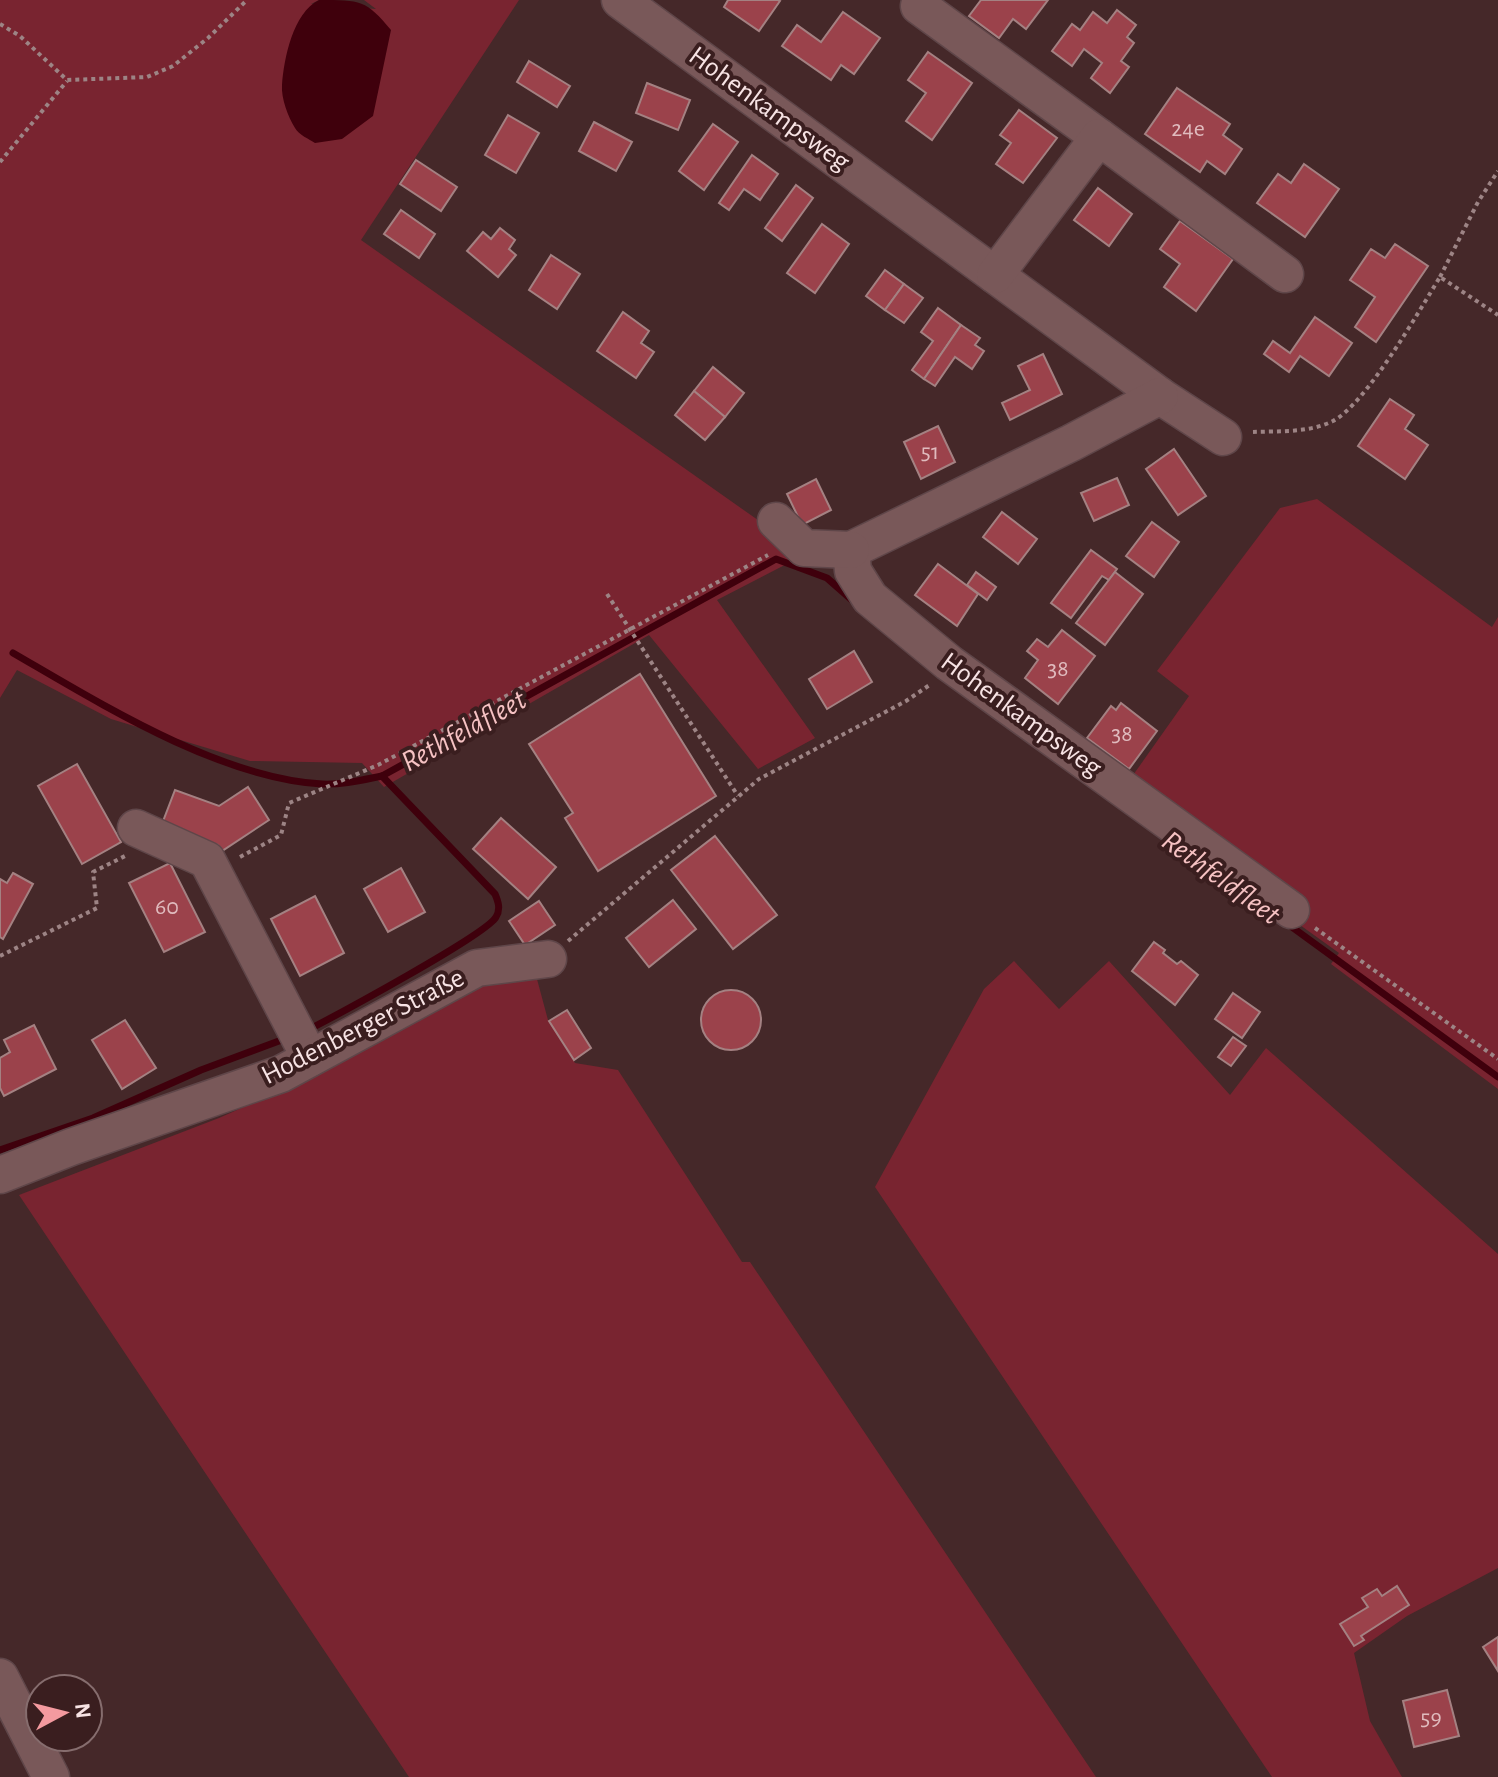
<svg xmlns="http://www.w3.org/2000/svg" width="1498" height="1777" font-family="'Alegreya Sans',sans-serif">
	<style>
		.green { fill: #792430 }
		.water { fill: #3f000c }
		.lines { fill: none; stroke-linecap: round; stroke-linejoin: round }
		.stream { stroke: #3f000c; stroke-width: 7 }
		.building { fill: #9b424b; stroke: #a48182; stroke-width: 2 }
		.minor-casing { stroke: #5f4649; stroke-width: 39 }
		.path { stroke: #9d8485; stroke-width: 4; stroke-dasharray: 4 4; stroke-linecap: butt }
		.minor { stroke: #795859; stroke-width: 36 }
		.labels { text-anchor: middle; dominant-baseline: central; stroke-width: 8; stroke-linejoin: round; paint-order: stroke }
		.number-label { font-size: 24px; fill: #e0bbbe }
		.street-label { font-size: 28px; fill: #f7e3e4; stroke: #3a1e1f }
		.water-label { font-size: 30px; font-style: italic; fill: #f6c2c3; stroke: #3a1e1f }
	</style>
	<rect width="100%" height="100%" fill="#452829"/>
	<!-- green -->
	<g class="green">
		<path d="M0 0H319L311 4 376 9 364 0H519L361 240 806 554 717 600 815 738 758 769 649 635 384 787 362 763 250 761 111 719 17 670 0 698Z"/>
		<path d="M1317 499 1492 627 1498 617V1089L1331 964 1339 953 1119 795 1189 696 1157 671 1280 508Z"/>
		<path d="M1014 961 1059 1009 1109 961 1230 1095 1266 1048 1498 1254V1568L1407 1616 1354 1653 1370 1721 1402 1777H1272L875 1187 984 989Z"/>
		<path d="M534 968 548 1020 575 1063 618 1070 742 1262H750L1096 1777H409L19 1195 219 1118 291 1086 467 986Z"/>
	</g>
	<!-- water -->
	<path class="water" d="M319 0C361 0 366 0 391 30L373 116 342 139 315 143C309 139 299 135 295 128 288 117 281 98 282 85 284 58 293 13 319 0Z"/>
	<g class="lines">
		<!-- stream -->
		<g class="stream">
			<path d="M13 653C101 704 219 778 322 784 342 785 362 780 382 776L776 559 827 578 852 600"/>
			<path d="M1285 922 1498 1077"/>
			<path d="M306 1031C333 1017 486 935 496 917 501 909 498 901 495 894L382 776"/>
			<path d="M0 1150 93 1118 201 1070 287 1038"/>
		</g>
	</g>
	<!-- building -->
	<g class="building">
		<path d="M728 0H778L780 1 759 31 724 7Z"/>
		<path d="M981 0H1048L1026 29 1013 19 999 38 969 16Z"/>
		<path d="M1117 10 1136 25 1127 37 1134 43 1121 61 1129 67 1110 93 1091 78 1102 63 1084 49 1072 66 1052 51 1072 24 1080 30 1093 12 1107 23Z"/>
		<path d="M843 12 880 38 854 74 841 65 831 80 782 46 797 25 821 42Z"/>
		<path d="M928 52 972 83 932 140 906 121 926 93 908 80Z"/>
		<path d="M529 61 570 86 557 107 517 82Z"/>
		<path d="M647 83 690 100 678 130 636 113Z"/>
		<path d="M1177 88 1230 124 1223 135 1242 149 1225 174 1207 161 1200 172 1145 134Z"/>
		<path d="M1019 110 1057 138 1023 183 996 164 1011 143 1000 135Z"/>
		<path d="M508 115 539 133 516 173 485 155Z"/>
		<path d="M594 122 632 142 616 171 579 151Z"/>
		<path d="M713 124 738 142 704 190 679 171Z"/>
		<path d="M752 155 778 174 760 200 744 189 729 210 719 203Z"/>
		<path d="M416 160 457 187 441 211 400 184Z"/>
		<path d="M1304 164 1339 189 1305 237 1257 203 1278 174 1291 183Z"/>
		<path d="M796 185 813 198 782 241 765 228Z"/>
		<path d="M1098 188 1132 214 1109 246 1074 220Z"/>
		<path d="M401 210 435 234 419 258 384 234Z"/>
		<path d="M1180 221 1233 259 1196 311 1164 287 1180 264 1160 249Z"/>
		<path d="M822 224 849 244 815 293 787 273Z"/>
		<path d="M500 228 515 240 509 249 516 255 498 277 467 251 483 232 491 239Z"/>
		<path d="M1395 244 1428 266 1376 342 1355 327 1375 297 1350 280 1371 249 1385 258Z"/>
		<path d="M551 255 580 274 557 309 529 290Z"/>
		<path d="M885 270 904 284 885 310 866 296Z"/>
		<path d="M904 284 923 298 904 323 885 310Z"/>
		<path d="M938 308 961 325 924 379 912 370 933 341 921 332Z"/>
		<path d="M623 312 649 331 641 343 654 352 636 378 597 351Z"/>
		<path d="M1315 317 1352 343 1329 376 1300 356 1289 372 1264 354 1273 341 1290 353Z"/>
		<path d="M961 325 980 338 975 345 984 351 972 369 955 357 935 386 924 379Z"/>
		<path d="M1043 354 1062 394 1010 420 1002 403 1030 390 1018 366Z"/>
		<path d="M713 367 744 393 725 417 694 391Z"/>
		<path d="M694 391 725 417 705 440 675 415Z"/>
		<path d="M1390 399 1414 415 1405 429 1428 445 1405 479 1358 446Z"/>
		<path d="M938 426 955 462 921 479 904 442Z"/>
		<path d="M1174 449 1206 496 1178 515 1146 469Z"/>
		<path d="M1117 478 1129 505 1094 521 1081 493Z"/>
		<path d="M816 479 831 510 802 525 787 494Z"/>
		<path d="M1002 512 1037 539 1018 564 983 537Z"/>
		<path d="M1152 522 1179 542 1154 577 1126 556Z"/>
		<path d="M1091 550 1117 569 1109 580 1102 576 1071 618 1051 603Z"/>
		<path d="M938 564 978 594 957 626 915 595Z"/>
		<path d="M976 572 996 587 987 600 967 585Z"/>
		<path d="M1115 572 1143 594 1105 645 1076 623Z"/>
		<path d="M1062 630 1095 656 1058 704 1025 678 1038 660 1027 651 1037 639 1048 647Z"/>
		<path d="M854 651 872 682 827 709 809 679Z"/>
		<path d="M640 674 716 796 598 871 565 818 573 813 529 744Z"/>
		<path d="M1121 703 1157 731 1129 769 1087 738 1111 706 1116 710Z"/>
		<path d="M77 764 121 842 82 864 38 786Z"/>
		<path d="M248 787 269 820 222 851 218 845 162 824 175 790 219 806Z"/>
		<path d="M501 818 556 867 528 899 473 849Z"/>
		<path d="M715 836 777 915 733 949 671 870Z"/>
		<path d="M170 863 205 932 164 952 129 883Z"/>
		<path d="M401 868 425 912 388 932 364 889Z"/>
		<path d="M13 873 33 884 3 939 0 937V879L7 883Z"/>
		<path d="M315 896 344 953 300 976 271 919Z"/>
		<path d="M673 900 696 929 649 967 626 938Z"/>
		<path d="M539 901 555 925 525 945 509 921Z"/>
		<path d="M1154 942 1165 950 1163 953 1177 964 1181 961 1198 975 1175 1005 1132 971Z"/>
		<circle cx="731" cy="1020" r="30"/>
		<path d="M1233 993 1260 1012 1242 1038 1215 1019Z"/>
		<path d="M567 1010 591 1048 574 1060 549 1021Z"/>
		<path d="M125 1020 156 1068 122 1089 92 1040Z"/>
		<path d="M34 1025 56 1069 4 1096 0 1088V1058L10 1052 4 1040Z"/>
		<path d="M1233 1037 1246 1046 1231 1066 1218 1057Z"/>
		<path d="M1397 1586 1409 1605 1361 1636 1364 1640 1354 1646 1340 1624 1368 1607 1362 1598 1377 1589 1382 1596Z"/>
		<path d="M1498 1637V1671L1483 1647Z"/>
		<path d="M1447 1690 1459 1736 1414 1747 1403 1701Z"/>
	</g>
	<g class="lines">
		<!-- minor casing -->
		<g class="minor-casing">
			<g id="minor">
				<path d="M620 0 1160 396 1223 437"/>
				<path d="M919 6 1099 137"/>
				<path d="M995 275 1099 137 1285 274"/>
				<path d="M1160 396 1071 443 851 550 853 571 870 598 949 663 1291 910"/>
				<path d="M776 521 804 548 851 550"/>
				<path d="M136 828 207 860 310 1058"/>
				<path d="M0 1175 71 1147 281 1074 477 968 548 959"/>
				<path d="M0 1677 51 1777"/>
			</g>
		</g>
		<!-- path -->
		<g class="path">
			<path d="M0 24 20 36 67 80 147 77 173 66 208 38 247 0"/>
			<path d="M0 162 67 81"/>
			<path d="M1440 277 1478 202 1498 171"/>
			<path d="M1253 432C1278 431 1309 433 1333 421 1366 404 1419 311 1440 277L1498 315"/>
			<path d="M607 594 738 796"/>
			<path d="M240 857 281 835 289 803 378 765 768 555"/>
			<path d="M1315 928 1498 1059"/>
			<path d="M568 941 759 779 906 701 931 684"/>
			<path d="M0 956 97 908 93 872 127 855"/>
		</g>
		<!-- minor -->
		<use href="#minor" class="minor"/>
	</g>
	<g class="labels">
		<!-- number labels -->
		<g class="number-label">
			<text x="1188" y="129">24e</text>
			<text x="930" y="452">51</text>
			<text x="1058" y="669">38</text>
			<text x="1122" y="734">38</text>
			<text x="167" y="907">60</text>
			<text x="1431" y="1718">59</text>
		</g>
		<!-- street labels -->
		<g class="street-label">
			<text transform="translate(769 109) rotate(36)">Hohenkampsweg</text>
			<text transform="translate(1021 715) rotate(36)">Hohenkampsweg</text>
			<text transform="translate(363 1027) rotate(-27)">Hodenberger Straße</text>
		</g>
		<!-- water labels -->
		<g class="water-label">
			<text transform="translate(464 731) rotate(-29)">Rethfeldfleet</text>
			<text transform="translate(1221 878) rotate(36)">Rethfeldfleet</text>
		</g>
	</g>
	<!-- north arrow -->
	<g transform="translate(64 1713) rotate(83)"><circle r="38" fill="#3a1e1f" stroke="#866d6e" stroke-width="2"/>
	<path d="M0-6L14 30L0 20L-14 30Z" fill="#f49a9f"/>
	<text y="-12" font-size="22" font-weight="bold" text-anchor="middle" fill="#f7e3e4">N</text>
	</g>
</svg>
